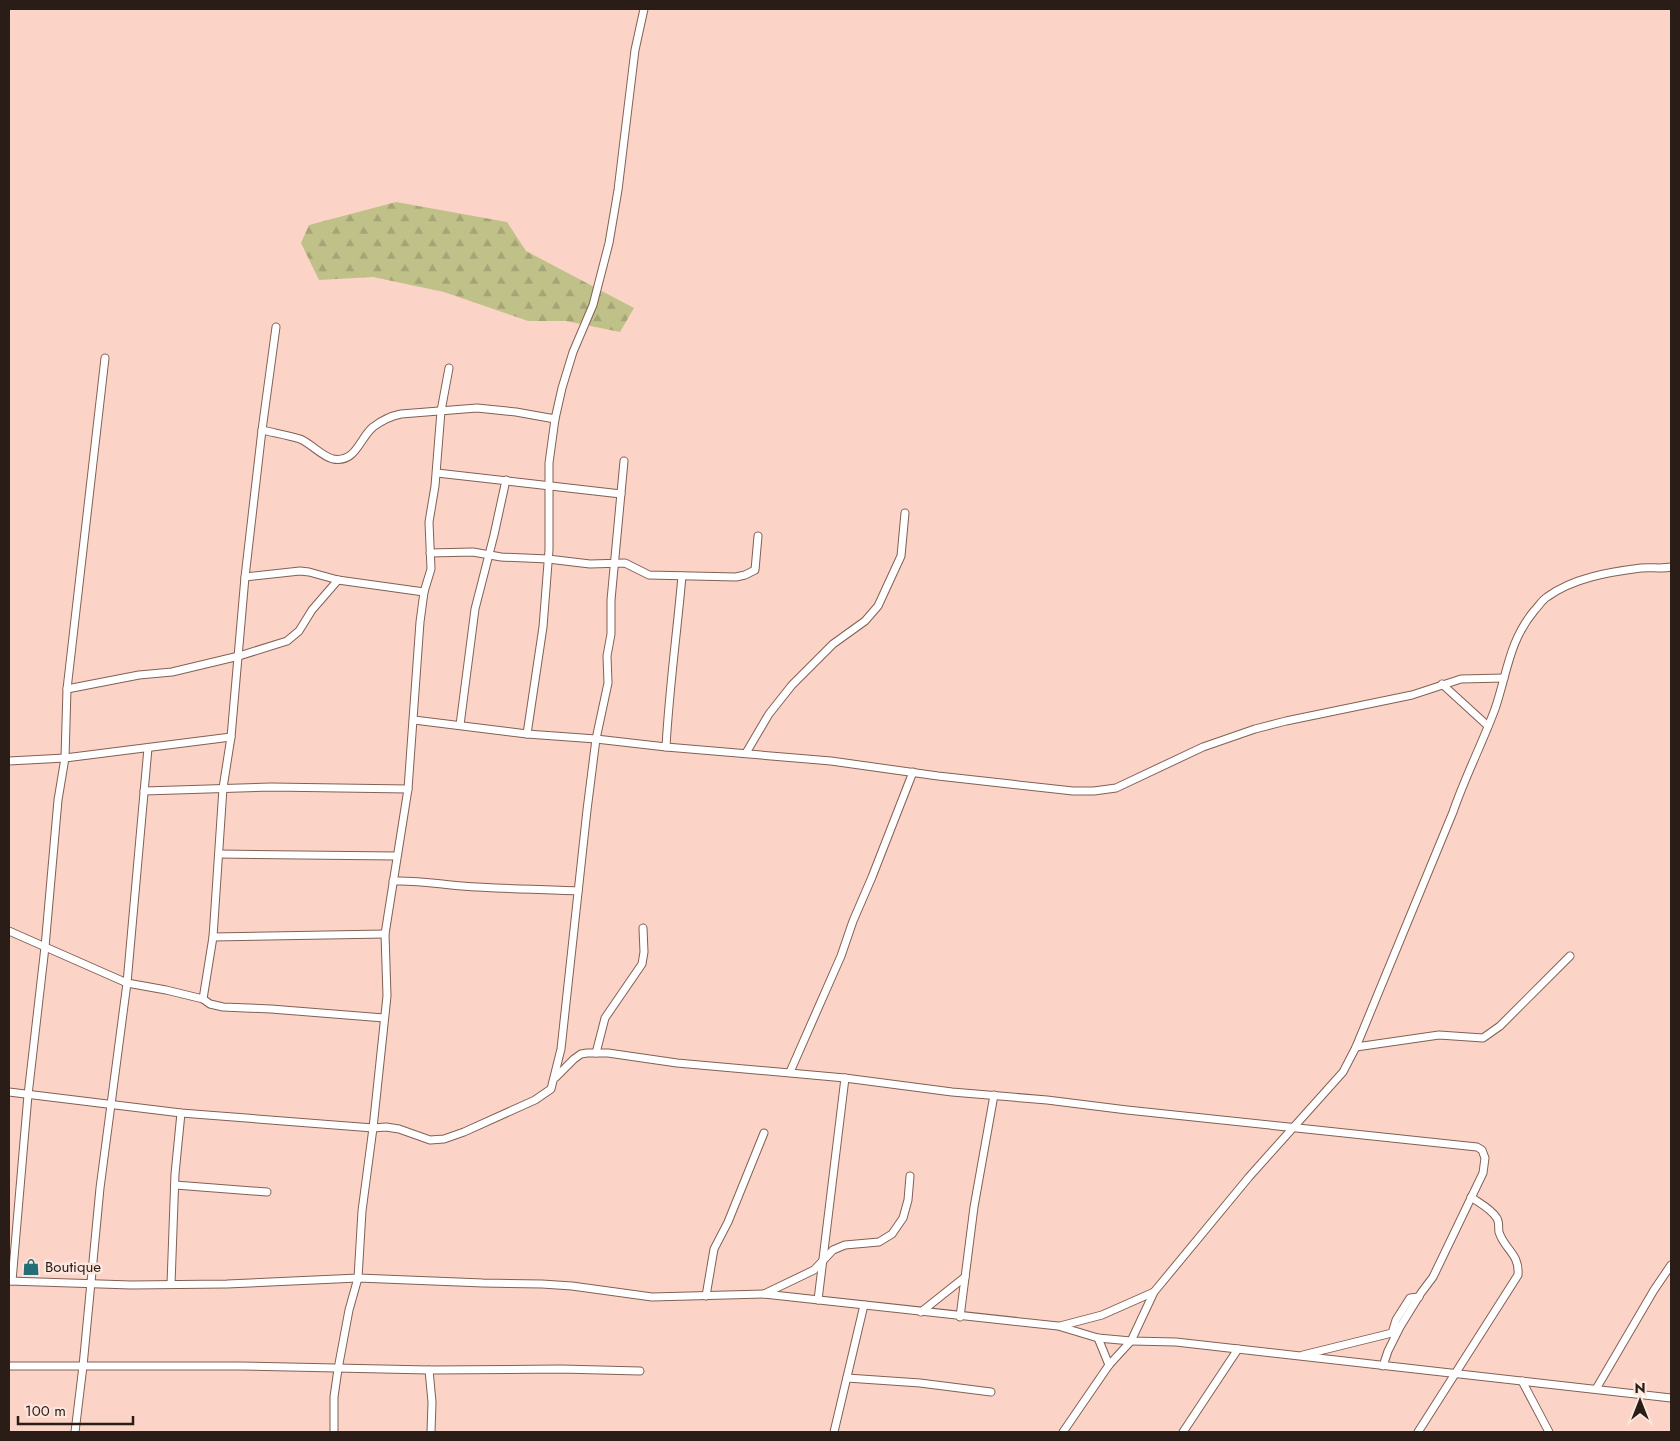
<svg xmlns="http://www.w3.org/2000/svg" width="1680" height="1441" font-family="Jost,sans-serif">
	<style>
		.forest { fill: url(#forest-firs) }
		.lines { fill: none; stroke-linecap: round; stroke-linejoin: round }
		.minor-casing { stroke: #816055; stroke-width: 9 }
		.minor { stroke: #fff; stroke-width: 7 }
		.labels { text-anchor: middle; dominant-baseline: central; stroke-width: 5; stroke-linejoin: round; paint-order: stroke }
		.poi-label { font-size: 15px; fill: #2a1c17; stroke: #fde6dd; text-anchor: start }
	</style>
	<defs>
		<pattern id="forest-firs" width="22" height="20" patternUnits="userSpaceOnUse" patternTransform="scale(1.25)"><rect width="22" height="20" fill="#c0c089"/><path d="M5 1l3.5 6h-7zM16 11l3.5 6h-7z" fill="#a5a476"/></pattern>
	</defs>
	<rect width="100%" height="100%" fill="#fbd4c7"/>
	<!-- forest -->
	<path class="forest" d="M396 202 507 222 526 251 634 308 620 332 566 321H528L444 292 373 277 319 280 301 243 309 225Z"/>
	<g class="lines">
		<!-- minor casing -->
		<g class="minor-casing">
			<g id="minor">
				<path d="M276 327 262 430 245 577 231 737 223 788 213 937 203 999 210 1004 223 1007 271 1009 384 1018"/>
				<path d="M262 430C274 433 288 435 300 439 312 444 321 456 333 459 356 463 359 439 373 427 381 421 391 416 401 414L477 408 516 412 555 419"/>
				<path d="M437 473 621 494"/>
				<path d="M430 553 473 552 501 557 548 559 590 564 625 563 649 575 736 577 745 575 755 570 758 536"/>
				<path d="M245 577 300 571 309 572 338 580 424 592"/>
				<path d="M1442 684 1488 726"/>
				<path d="M67 689 139 675 172 672 239 656 287 641 299 631 312 610 338 580"/>
				<path d="M414 720 527 734 596 739 666 747 831 761 938 776 1073 791H1094L1116 788 1203 747 1255 729 1286 721 1412 695 1461 679 1504 678"/>
				<path d="M460 725 475 609 494 535 506 480"/>
				<path d="M527 734 543 627 549 550V463L555 419 562 388 573 352 593 305 609 243 618 190 635 50 644 9"/>
				<path d="M666 747C669 690 677 633 682 576"/>
				<path d="M148 748 127 983 166 990 203 999"/>
				<path d="M746 753 769 714 792 685 833 644 865 621 878 606 901 556 905 513"/>
				<path d="M9 761 65 758 231 737"/>
				<path d="M408 789 420 622 424 592 431 569 429 522 435 486 441 411 449 368"/>
				<path d="M144 791 271 787 408 789 385 934 387 996 373 1128 362 1211 358 1278 349 1310 338 1369 334 1397V1432"/>
				<path d="M219 854 396 856"/>
				<path d="M393 881C416 880 439 884 462 886 501 889 540 889 578 891"/>
				<path d="M9 931 127 983 100 1188 83 1366 75 1432"/>
				<path d="M213 937 385 934"/>
				<path d="M1356 1047 1439 1035 1483 1038 1500 1026 1570 956"/>
				<path d="M596 1053 605 1018 642 964 644 952 643 928"/>
				<path d="M790 1072 841 956 853 921 872 877 913 772"/>
				<path d="M556 1077 574 1059 581 1054 587 1053H608L677 1063 845 1078 952 1092 1047 1100 1127 1110 1477 1147 1482 1150 1485 1158 1483 1173 1433 1277 1421 1293 1400 1327 1388 1351 1383 1366"/>
				<path d="M9 1092 181 1113 373 1128 386 1127 399 1129 430 1140 444 1139 464 1132 535 1100 551 1089 561 1049 587 810 596 739 608 683 607 656 611 634V600L624 461"/>
				<path d="M175 1185 267 1192"/>
				<path d="M9 1281 131 1285 227 1284 358 1278 483 1283 542 1284 572 1286 652 1297 764 1294 1058 1326 1098 1338 1131 1341 1176 1342 1671 1398"/>
				<path d="M12 1281 28 1095 45 947 58 800 65 758 67 689 105 358"/>
				<path d="M171 1284 175 1174 181 1113"/>
				<path d="M764 1294 814 1270 833 1250 845 1245 879 1242 892 1234 903 1218 908 1200 910 1176"/>
				<path d="M706 1296 714 1249 728 1222 764 1133"/>
				<path d="M818 1300 845 1078"/>
				<path d="M921 1312 965 1277"/>
				<path d="M960 1317 974 1207 994 1095"/>
				<path d="M1060 1326 1102 1315 1154 1292 1249 1177 1343 1072 1356 1047 1453 812C1465 777 1482 744 1495 709 1507 674 1509 641 1534 611 1538 607 1542 600 1547 597 1573 578 1609 572 1641 568 1651 567 1661 569 1671 567"/>
				<path d="M1098 1338 1109 1365"/>
				<path d="M1303 1355 1392 1333 1396 1320 1410 1298 1419 1297"/>
				<path d="M9 1366H239L429 1370 432 1402 431 1432"/>
				<path d="M429 1370 561 1369 640 1371"/>
				<path d="M847 1378 920 1383 991 1392"/>
				<path d="M1522 1381 1549 1432"/>
				<path d="M1596 1389 1654 1290 1671 1265"/>
				<path d="M834 1432 864 1305"/>
				<path d="M1063 1432 1109 1365 1131 1341 1154 1292"/>
				<path d="M1183 1432 1238 1349"/>
				<path d="M1418 1432 1518 1275C1520 1254 1504 1249 1499 1232 1498 1227 1500 1221 1496 1217 1490 1208 1479 1203 1471 1197"/>
			</g>
		</g>
		<!-- minor -->
		<use href="#minor" class="minor"/>
	</g>
	<!-- icons -->
	<defs>
		<g id="shop-bare" transform="scale(1.35)"><path d="M-5-2.5h2.3a2.7 3.5 0 0 1 5.4 0H5L5.5 6h-11ZM-1.5-2.5h3a1.5 2.3 0 0 0-3 0Z" fill="#246e78" stroke="#fde6dd" stroke-width="2.5" paint-order="stroke"/></g>
	</defs>
	<g fill-rule="evenodd">
		<use href="#shop-bare" x="31" y="1267"/>
	</g>
	<g class="labels">
		<!-- poi labels -->
		<g class="poi-label">
			<text x="45" y="1267">Boutique</text>
		</g>
	</g>
	<!-- border -->
	<rect width="1680" height="1441" fill="none" stroke="#2a1c17" stroke-width="20"/>
	<!-- north arrow -->
	<g transform="translate(1640 1401)" stroke="#fde6dd" stroke-width="4" paint-order="stroke">
	<path d="M0-4L9 19L0 12L-9 19Z" fill="#2a1c17"/>
	<text y="-8" font-size="14" font-weight="bold" text-anchor="middle" fill="#2a1c17">N</text>
	</g>
	<!-- scale -->
	<path d="M18 1416v8h115v-8" fill="none" stroke="#2a1c17" stroke-width="2.5"/>
	<text x="25" y="1416" font-size="15" fill="#2a1c17" stroke="#fde6dd" stroke-width="4" paint-order="stroke">100 m</text>
</svg>
